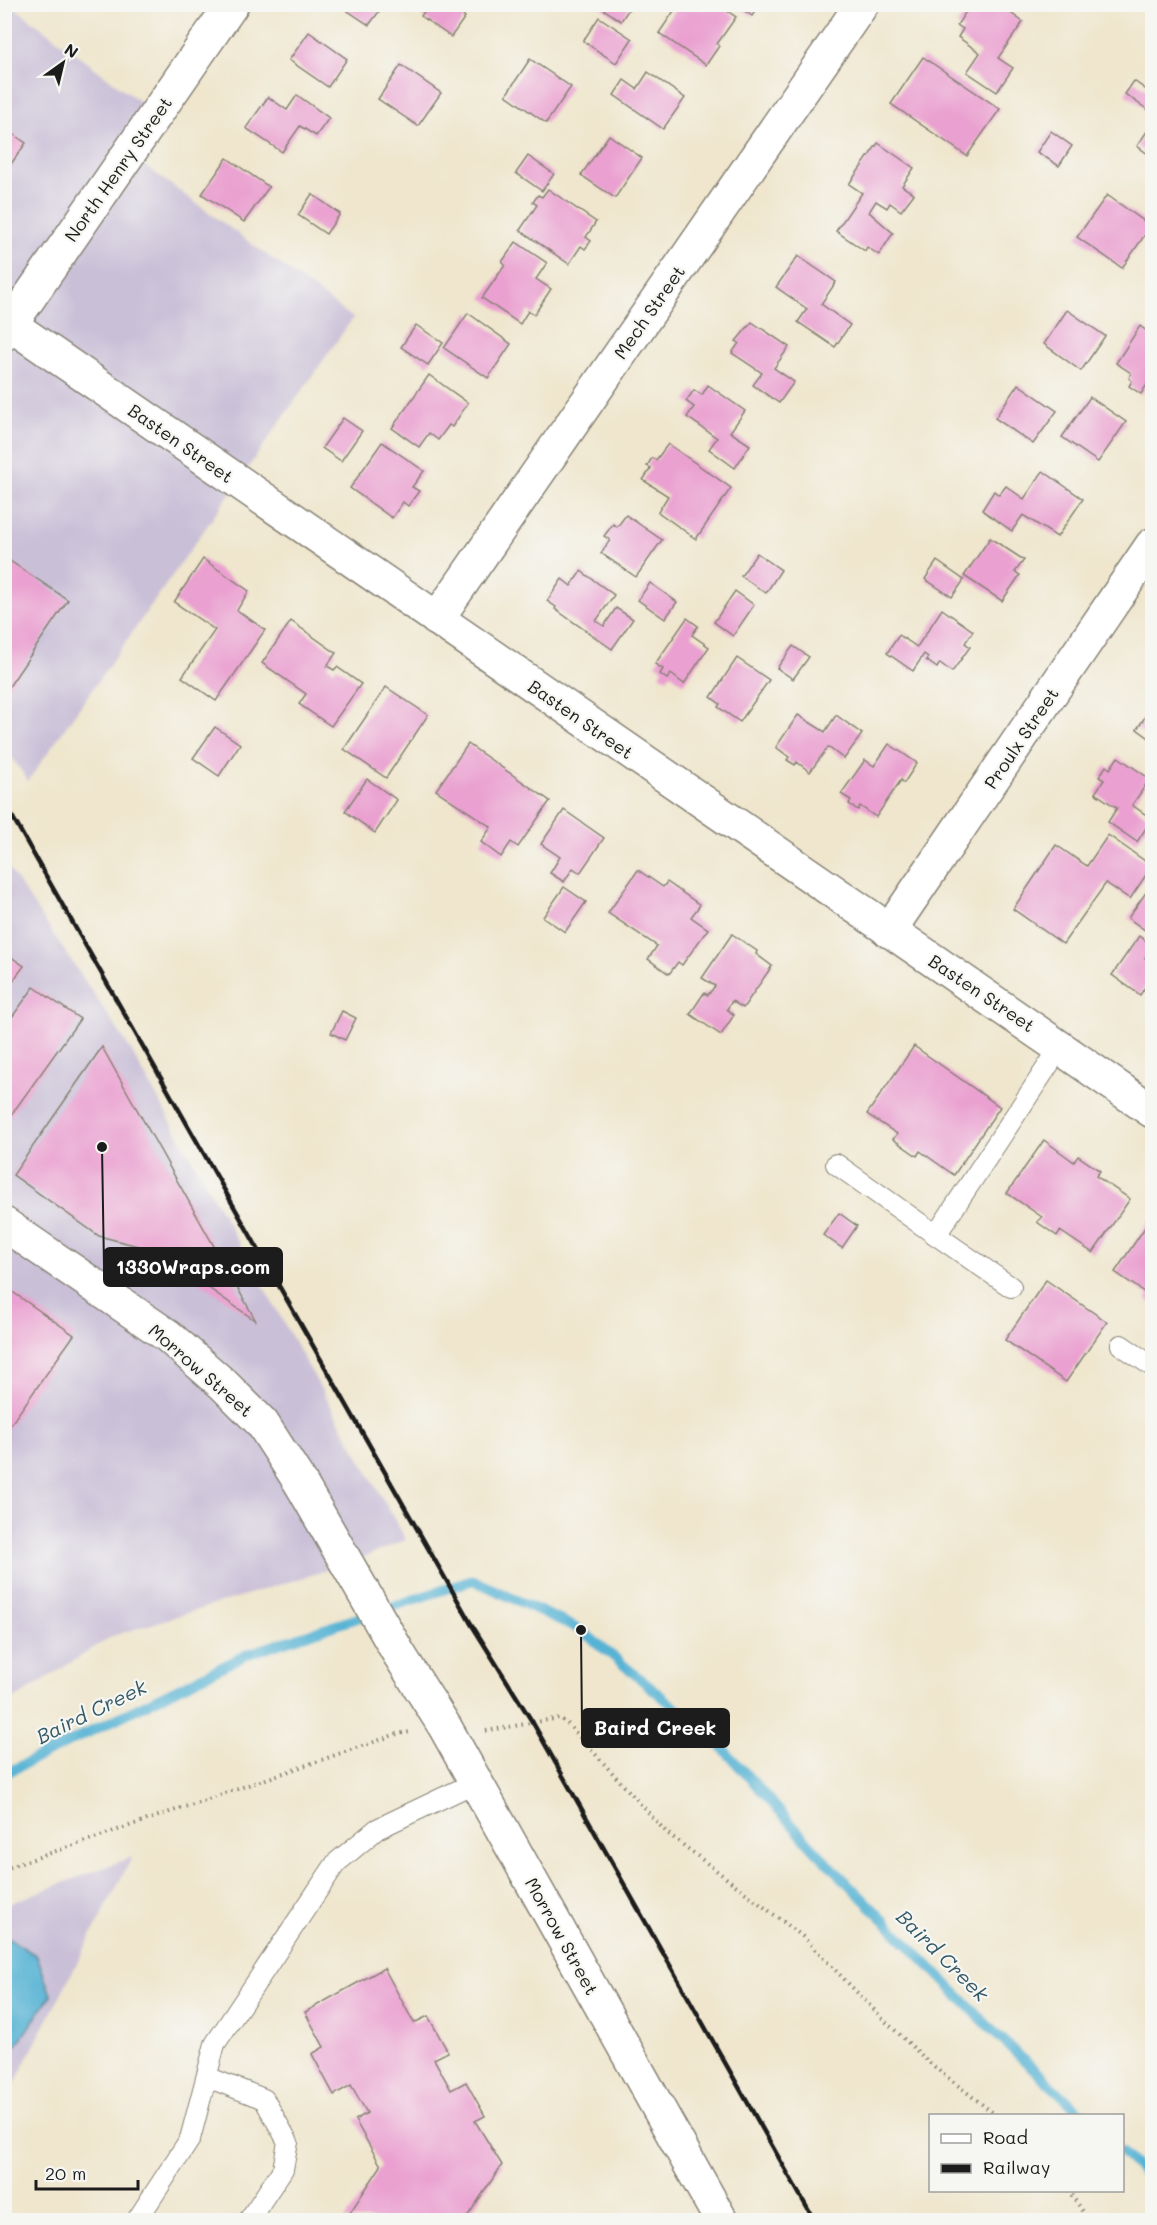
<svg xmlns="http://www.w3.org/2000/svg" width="1157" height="2225" font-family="Mali,sans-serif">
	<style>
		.industrial { fill: #c9bfd7 }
		.water { fill: #56b3d4; stroke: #396878; stroke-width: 1.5 }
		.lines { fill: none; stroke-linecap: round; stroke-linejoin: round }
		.stream { stroke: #56b3d4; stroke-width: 10 }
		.building { fill: #eaa0d0 }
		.lane-casing { stroke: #868174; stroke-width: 22 }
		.street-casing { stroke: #868174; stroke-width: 36 }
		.path { stroke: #868174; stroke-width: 4; stroke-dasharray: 1.5 4.5; stroke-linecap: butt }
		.lane { stroke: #fff; stroke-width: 20 }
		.street { stroke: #fff; stroke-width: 33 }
		.rail { stroke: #1c1c1c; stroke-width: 4.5 }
		.labels { text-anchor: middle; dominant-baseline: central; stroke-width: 4.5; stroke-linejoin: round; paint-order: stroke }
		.street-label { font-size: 18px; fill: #1c1c1c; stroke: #f6f6f2 }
		.water-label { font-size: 20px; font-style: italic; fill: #335866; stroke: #f6f6f2 }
		.leader { fill: none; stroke: #1c1c1c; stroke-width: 2 }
		.callout-dot { fill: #1c1c1c; stroke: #f6f6f2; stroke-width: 2 }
		.callout { fill: #1c1c1c; stroke: #1c1c1c; stroke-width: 2 }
		.callout-label { font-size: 20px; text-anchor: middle; font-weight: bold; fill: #fff }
	</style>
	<rect width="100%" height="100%" fill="#f6f6f2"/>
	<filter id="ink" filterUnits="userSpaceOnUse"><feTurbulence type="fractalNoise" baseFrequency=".0167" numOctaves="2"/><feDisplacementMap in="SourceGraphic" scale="12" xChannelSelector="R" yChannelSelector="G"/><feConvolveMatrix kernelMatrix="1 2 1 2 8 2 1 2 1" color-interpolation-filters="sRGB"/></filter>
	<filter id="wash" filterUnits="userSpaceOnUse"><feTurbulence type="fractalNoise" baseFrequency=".008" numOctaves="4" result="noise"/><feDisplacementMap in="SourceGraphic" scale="24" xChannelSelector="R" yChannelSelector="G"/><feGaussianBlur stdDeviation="1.35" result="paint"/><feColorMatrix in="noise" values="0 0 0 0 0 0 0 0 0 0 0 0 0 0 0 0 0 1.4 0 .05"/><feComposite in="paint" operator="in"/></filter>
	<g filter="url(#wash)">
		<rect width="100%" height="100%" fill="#efe6cd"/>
		<!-- industrial -->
		<g class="industrial">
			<path d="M4 5H11L156 114 129 154 353 318 28 781 4 746Z"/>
			<path d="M4 861 126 1042 406 1540 347 1564 112 1636 5 1705Z"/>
			<path d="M132 1857 5 2102V1905Z"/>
		</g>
		<!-- water -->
		<path class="water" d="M8 1938 37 1956 51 1995 5 2062 4 1939Z"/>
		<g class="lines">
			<!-- stream -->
			<g class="stream">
				<path d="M4 1774 248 1654 473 1580 581 1630 717 1742 814 1849 998 2036 1084 2116"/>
				<path d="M1122 2152 1152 2182"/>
			</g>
		</g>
		<g id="blocks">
			<!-- building -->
			<g class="building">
				<path d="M429 4H448L465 17 451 37 421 16Z"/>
				<path d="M596 4H632L621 21Z"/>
				<path d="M665 4H717L736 17 717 44 719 46 706 65 659 33 674 11Z"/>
				<path d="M735 4H760L752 16Z"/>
				<path d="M971 4H998L1023 22 998 58 1013 68 997 92 967 72 980 53 958 37 963 29 957 25Z"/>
				<path d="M339 5H384L369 25Z"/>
				<path d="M599 17 632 39 616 63 583 41Z"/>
				<path d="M309 32 347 59 328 87 289 60Z"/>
				<path d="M923 57 1000 109 967 156 891 104Z"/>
				<path d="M530 59 571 87 546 123 506 95Z"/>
				<path d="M401 65 441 93 418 126 378 99Z"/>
				<path d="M648 72 685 98 663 129 614 95 624 80 637 89Z"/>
				<path d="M1134 81 1152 94V103L1148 110 1125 94Z"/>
				<path d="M297 95 329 118 316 136 300 126 282 152 246 128 268 97 287 110Z"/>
				<path d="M1152 124V157L1137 146Z"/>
				<path d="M4 128 26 143 4 174Z"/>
				<path d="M1051 131 1072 146 1059 166 1037 152Z"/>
				<path d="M609 135 642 158 615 198 581 175Z"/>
				<path d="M878 143 914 168 902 186 914 194 901 211 890 203 887 208 876 201 869 212 893 233 879 255 867 247 865 251 836 231 862 193 849 184Z"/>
				<path d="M528 156 554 174 542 191 516 173Z"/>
				<path d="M227 158 269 187 244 222 202 194Z"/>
				<path d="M548 189 596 222 586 237 591 241 585 249 581 246 569 264 520 230 537 205 533 202 538 195 542 197Z"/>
				<path d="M312 194 340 214 326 234 298 215Z"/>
				<path d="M1107 195 1151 226 1122 268 1077 237Z"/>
				<path d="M516 242 547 263 536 279 551 289 534 315 528 311 520 324 482 298 505 265 502 262Z"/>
				<path d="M798 256 836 282 821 304 850 325 835 347 798 322 807 309 776 287Z"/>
				<path d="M1067 310 1105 336 1081 371 1044 344Z"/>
				<path d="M468 313 511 344 488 378 444 348Z"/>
				<path d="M752 322 789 347 774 368 794 382 779 403 753 385 762 373 732 353 739 343 736 341Z"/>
				<path d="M416 325 443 343 428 365 401 347Z"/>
				<path d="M1140 326 1152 335V377L1141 394 1129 386 1132 381 1129 378 1131 373 1116 363Z"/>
				<path d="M429 375 468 403 452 427 449 425 438 440 429 433 419 447 392 428Z"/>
				<path d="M1018 384 1057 411 1033 444 995 418Z"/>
				<path d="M708 385 745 411 730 432 750 445 735 468 709 449 717 438 687 417 694 407 686 401 694 390 702 395Z"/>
				<path d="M1090 397 1126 422 1098 462 1062 437Z"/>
				<path d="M343 418 362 431 341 461 322 448Z"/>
				<path d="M382 442 424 471 412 487 419 491 408 506 403 502 392 518 350 488Z"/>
				<path d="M668 444 731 488 696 539 658 512 668 496 643 480 651 468 647 466 652 458 656 460Z"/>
				<path d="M1043 471 1083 499 1057 537 1023 515 1012 531 982 510 994 491 999 495 1006 486 1024 499Z"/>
				<path d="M626 515 662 540 636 577 601 553 610 540 604 536 613 524 617 527Z"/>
				<path d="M990 538 1024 560 1015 572 1020 575 1002 601 964 576Z"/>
				<path d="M757 553 781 570 766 593 741 576Z"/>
				<path d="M4 557 68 600 4 694Z"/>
				<path d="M203 559 249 591 237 610 265 630 216 701 182 677 215 630 174 602Z"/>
				<path d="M937 561 964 580 952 597 925 579Z"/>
				<path d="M581 571 614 595 596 621 604 626 616 608 633 619 612 649 555 609 556 607 547 601 562 579 571 586Z"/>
				<path d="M650 583 677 602 665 619 638 600Z"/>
				<path d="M735 591 754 605 733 636 714 622Z"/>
				<path d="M942 609 973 631 965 643 970 647 952 672 940 663 937 668 926 660 928 657 924 654 913 671 887 653 899 635 917 647Z"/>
				<path d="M687 618 698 626 692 635 709 647 684 684 671 674 667 679 660 674 663 669 655 664Z"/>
				<path d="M291 621 336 653 327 666 334 670 337 667 361 684 331 726 299 704 306 694 262 663Z"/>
				<path d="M793 646 809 657 793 679 777 668Z"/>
				<path d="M737 658 769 680 740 722 718 707 720 704 711 697Z"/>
				<path d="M386 687 428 715 386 778 344 749Z"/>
				<path d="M1152 706V740L1137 729Z"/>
				<path d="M798 715 825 732 836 715 862 734 844 759 828 747 810 772 797 762 795 765 787 760 789 757 776 747Z"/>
				<path d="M215 727 240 744 219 776 193 758Z"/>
				<path d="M468 744 550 801 518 847 511 842 501 857 481 842 491 827 436 790Z"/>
				<path d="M889 744 917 763 904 783 901 780 876 817 860 806 858 810 849 804 851 800 841 794 865 760 874 766Z"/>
				<path d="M1118 757 1150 779 1132 805 1152 819 1137 842 1108 822 1117 808 1095 793 1104 780 1099 777 1106 766 1110 769Z"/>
				<path d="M367 779 397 800 375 833 345 811Z"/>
				<path d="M564 810 604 838 580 873 573 868 564 882 550 873 560 857 541 844Z"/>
				<path d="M1108 835 1152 866 1130 899 1106 883 1063 944 1013 909 1056 845 1087 866Z"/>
				<path d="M638 870 663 887 667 882 700 905 691 917 708 929 682 965 678 962 669 974 648 959 657 946 608 913Z"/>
				<path d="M564 887 586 902 565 932 543 917Z"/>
				<path d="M1147 891 1152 895V935L1128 918Z"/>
				<path d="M732 934 757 951 756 954 772 966 743 1008 732 1001 727 1009 734 1015 721 1035 690 1014 704 993 708 995 715 986 702 978Z"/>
				<path d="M1139 936 1152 945 1145 958 1152 963V977L1140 995 1112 975Z"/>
				<path d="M4 952 24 966 4 993Z"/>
				<path d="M34 987 80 1019 4 1125V1028Z"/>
				<path d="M342 1011 356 1018 345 1040 331 1033Z"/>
				<path d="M914 1046 1000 1107 954 1175 920 1151 917 1156 893 1139 897 1134 867 1114Z"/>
				<path d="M102 1047 256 1321 154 1250 99 1236 13 1175Z"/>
				<path d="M1044 1140 1074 1162 1078 1156 1100 1171 1096 1176 1130 1199 1093 1253 1060 1231 1057 1236 1037 1222 1042 1217 1007 1193Z"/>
				<path d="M839 1213 857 1226 842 1248 823 1235Z"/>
				<path d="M1152 1217V1304L1146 1299 1148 1295 1115 1272Z"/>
				<path d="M1046 1280 1107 1322 1066 1382 1005 1340Z"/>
				<path d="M4 1286 74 1335 4 1434Z"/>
				<path d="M384 1968 414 2023 428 2016 448 2052 434 2059 451 2090 466 2082 485 2116 475 2121 502 2165 465 2220H345L381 2166 355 2120 367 2113 351 2085 334 2095 312 2054 324 2047 305 2012Z"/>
			</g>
		</g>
	</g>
	<g filter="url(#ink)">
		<use href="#blocks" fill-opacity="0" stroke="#868174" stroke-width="1.5"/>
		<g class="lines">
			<!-- lane casing -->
			<g class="lane-casing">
				<g id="lane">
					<path d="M836 1164 936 1235 1061 1046"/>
					<path d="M936 1235 1011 1287"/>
					<path d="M1121 1345 1152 1366"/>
					<path d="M207 2077 264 2099 288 2142 283 2169 249 2220"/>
					<path d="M137 2220 190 2139 215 2044 336 1863 377 1829 476 1782"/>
				</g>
			</g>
			<!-- street casing -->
			<g class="street-casing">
				<g id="street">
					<path d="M11 325 1152 1111"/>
					<path d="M4 334 232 4"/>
					<path d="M437 619 862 4"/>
					<path d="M889 931 1152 545"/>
					<path d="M4 1224 168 1336 224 1385 262 1423 300 1482 399 1654 445 1727 721 2220"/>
				</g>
			</g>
			<!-- path -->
			<g class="path">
				<path d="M486 1731 559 1718 567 1723 666 1832 802 1936 884 2020 933 2066 997 2116"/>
				<path d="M4 1869 397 1734 410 1732"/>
				<path d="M1068 2190 1089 2220"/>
			</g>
			<!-- lane -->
			<use href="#lane" class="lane"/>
			<!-- street -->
			<use href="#street" class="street"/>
			<!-- rail -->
			<path class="rail" d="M4 802 470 1622 533 1723 814 2220"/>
		</g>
	</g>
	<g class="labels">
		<!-- street labels -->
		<g class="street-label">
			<text transform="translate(118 169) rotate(-55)">North Henry Street</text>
			<text transform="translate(649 312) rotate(-55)">Mech Street</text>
			<text transform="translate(181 443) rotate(35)">Basten Street</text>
			<text transform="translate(581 719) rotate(35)">Basten Street</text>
			<text transform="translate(1021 738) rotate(-56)">Proulx Street</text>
			<text transform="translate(982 993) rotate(34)">Basten Street</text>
			<text transform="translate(201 1370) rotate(41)">Morrow Street</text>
			<text transform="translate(562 1936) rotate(61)">Morrow Street</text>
		</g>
		<!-- water labels -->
		<g class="water-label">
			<text transform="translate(91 1711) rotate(-26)">Baird Creek</text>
			<text transform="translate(943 1955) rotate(45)">Baird Creek</text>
		</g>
	</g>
	<!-- callouts -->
	<path class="leader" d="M102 1147L104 1267M581 1630L582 1728"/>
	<g class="callout-dot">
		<circle cx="102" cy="1147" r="6"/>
		<circle cx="581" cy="1630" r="6"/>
	</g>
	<g class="callout">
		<rect x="104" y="1248" width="178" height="38" rx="6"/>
		<rect x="582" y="1709" width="147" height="38" rx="6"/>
	</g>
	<g class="callout-label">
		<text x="193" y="1274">1330Wraps.com</text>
		<text x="655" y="1735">Baird Creek</text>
	</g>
	<!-- margin -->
	<rect width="1157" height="2225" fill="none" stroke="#f6f6f2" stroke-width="24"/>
	<!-- legend -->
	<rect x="929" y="2114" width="195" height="78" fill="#f6f6f2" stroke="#9f9f9c" stroke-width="1.5"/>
	<rect x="941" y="2134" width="30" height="9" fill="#ffffff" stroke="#9f9f9c" stroke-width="1.5"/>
	<text x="983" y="2144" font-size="18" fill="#1c1c1c">Road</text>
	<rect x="941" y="2164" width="30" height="9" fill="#1c1c1c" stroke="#9f9f9c" stroke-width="1.5"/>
	<text x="983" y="2174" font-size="18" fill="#1c1c1c">Railway</text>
	<!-- north arrow -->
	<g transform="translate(63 63) rotate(34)" stroke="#f6f6f2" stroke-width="4.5" paint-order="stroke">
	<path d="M0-4.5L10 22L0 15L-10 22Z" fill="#1c1c1c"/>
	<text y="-9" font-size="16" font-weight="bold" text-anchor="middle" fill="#1c1c1c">N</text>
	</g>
	<!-- scale -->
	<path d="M36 2180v9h102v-9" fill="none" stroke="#1c1c1c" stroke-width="3"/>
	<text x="45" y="2180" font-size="18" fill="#1c1c1c" stroke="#f6f6f2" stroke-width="4.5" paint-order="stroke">20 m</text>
</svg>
